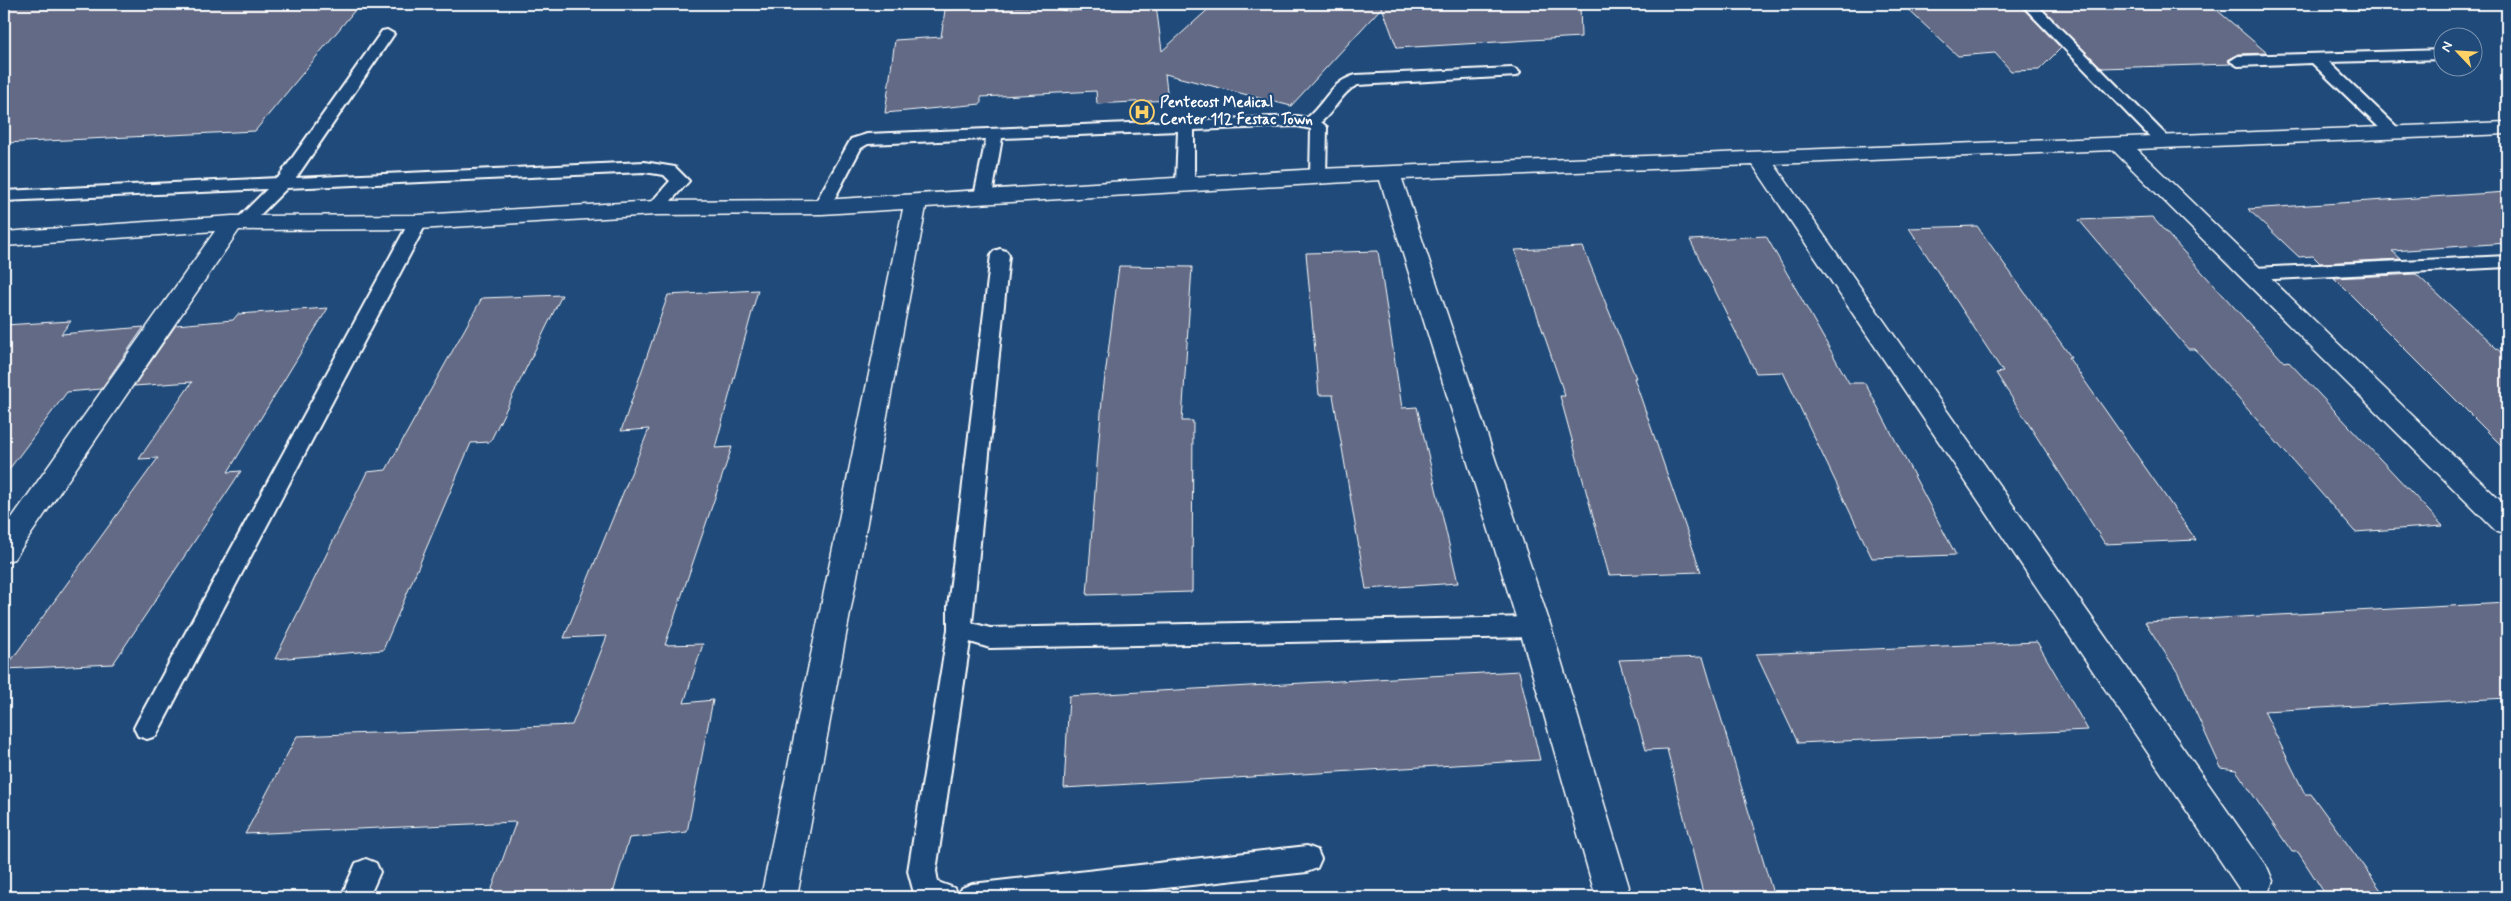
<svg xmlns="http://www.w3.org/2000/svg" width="2511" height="901" font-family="Mynerve,sans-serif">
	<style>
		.building { fill: #636b85; stroke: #fff }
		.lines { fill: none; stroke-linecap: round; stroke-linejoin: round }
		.lane-casing { stroke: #fff; stroke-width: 4 }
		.street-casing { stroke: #fff; stroke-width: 3 }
		.lane { fill: #1f4a7a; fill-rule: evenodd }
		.street { fill: #1f4a7a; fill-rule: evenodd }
		.labels { text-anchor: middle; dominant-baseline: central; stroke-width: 4.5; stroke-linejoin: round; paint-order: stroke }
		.far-poi-label { font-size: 15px; font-weight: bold; fill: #fff; stroke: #1f4a7a; text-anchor: start }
	</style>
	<rect width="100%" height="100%" fill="#1f4a7a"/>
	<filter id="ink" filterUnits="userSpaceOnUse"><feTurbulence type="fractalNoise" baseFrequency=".02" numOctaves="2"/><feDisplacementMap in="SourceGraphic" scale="10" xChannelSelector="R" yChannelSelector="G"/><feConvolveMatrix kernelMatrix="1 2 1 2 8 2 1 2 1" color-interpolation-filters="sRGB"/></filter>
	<g filter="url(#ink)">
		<!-- building -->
		<g class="building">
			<path d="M4 4H360L255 131 4 143Z"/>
			<path d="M1214 4H1580L1581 37 1397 48 1382 7 1291 106 1165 74 1168 100 1097 104 1096 91 981 97V104L885 113 895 40 941 37 945 10 1053 5 1061 10 1070 11 1156 5 1162 51Z"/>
			<path d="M1902 4H2019L2061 48 2039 70 2011 71 1995 53 1958 56Z"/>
			<path d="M2038 4H2210L2267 53 2238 54 2228 60 2231 64 2102 68Z"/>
			<path d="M2507 192V243L2392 251 2401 259 2320 263 2313 256 2299 257 2248 209Z"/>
			<path d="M2152 217 2284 362 2288 361 2443 526 2355 532 2195 349H2188L2079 220Z"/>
			<path d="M1977 226 2071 357H2068L2196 540 2105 544 1996 373 2003 372 1909 228Z"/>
			<path d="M1766 236 1849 383H1865L1956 555 1872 558 1783 372 1756 373 1690 240Z"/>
			<path d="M1583 247 1636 378H1634L1701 572 1609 575 1560 396H1565L1515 250Z"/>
			<path d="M1378 251 1402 408 1417 407 1458 583 1366 589 1333 395H1319L1306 253Z"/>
			<path d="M1119 266 1192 267 1182 421H1193L1192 592 1087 595 1102 400Z"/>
			<path d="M2416 274 2507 358V451L2334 278Z"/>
			<path d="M758 290 715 448 732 447 665 645 703 644 684 703 713 700 687 832 629 838 612 897H489L516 822 245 834 297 736 572 725 607 636 564 638 649 429 621 431 668 295Z"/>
			<path d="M562 295 490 442 471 443 383 650 275 659 367 472 386 470 482 298Z"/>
			<path d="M328 308 228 472 241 471 113 664 5 669 158 458 139 459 192 382 134 386 176 325 233 320 238 314Z"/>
			<path d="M71 321 61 334 144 327 101 389 67 392 4 476V325Z"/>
			<path d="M2507 603V698L2264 711 2305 794H2311L2386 897H2327L2298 852H2292L2236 770 2221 768 2178 673 2145 622Z"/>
			<path d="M2037 642 2088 730 1798 743 1756 654Z"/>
			<path d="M1703 657 1763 860 1774 897H1704L1667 749 1646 750 1619 660Z"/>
			<path d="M1519 671 1540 760 1064 788 1069 696Z"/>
		</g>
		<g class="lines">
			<!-- lane casing -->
			<g class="lane-casing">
				<g id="lane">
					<path d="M1055 4H1085C1079 11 1061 11 1055 4Z"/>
					<path d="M2021 4H2036L2169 138 2171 141 2169 144H2157Z"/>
					<path d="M387 30 394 34 296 178 644 162 675 167 689 181 661 212H649L646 208 670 181 664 175 644 172 287 188 248 227H236L233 223 267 189 4 201V191L278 178 382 31Z"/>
					<path d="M2444 50V59L2329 62 2401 131 2403 134 2401 137H2389L2312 63 2238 66 2230 61 2238 56Z"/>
					<path d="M1512 68 1517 70 1520 73 1517 76 1358 85C1342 91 1335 111 1321 122L1327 127 1326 176 1324 180H1312L1310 176 1311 129 1297 126 1194 130V183L1191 187H1179L1176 183 1178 131 1002 138 992 196 989 200H977L974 196 986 139 868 144 861 148 828 211H816L813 207 851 139 867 134 1297 116 1307 118C1327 101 1330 82 1356 75Z"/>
					<path d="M418 217 424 218 427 222 156 736 147 739 138 736 134 728 138 720 409 222 412 218Z"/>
					<path d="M1000 249 1006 251 1009 255 972 623 990 628 1535 617 1543 620 1547 627 1543 634 1535 637 990 648 970 642 936 871 938 882 954 888 958 897 962 888 972 884 1307 846 1317 850 1321 859 1317 868 1307 872 1085 897H915L908 871 948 629V607L991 255 994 251Z"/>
					<path d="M2507 256V267L2254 280 2247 278 2245 274 2247 270 2254 268Z"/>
					<path d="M366 859 376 863 380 872 369 897H341L356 863Z"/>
				</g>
			</g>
			<!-- street casing -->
			<g class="street-casing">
				<path id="street" d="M2507 122V134L2137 149 2507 507V535L2497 532 2113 150 1774 164 2268 869 2273 881 2268 893 2257 897 2242 893 1753 165 1402 179 1551 627 1629 887 1625 897H1597L1593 887 1519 627 1380 180 926 207 797 897H761L903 209 822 214 655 215 418 229 239 230 14 559 4 562V529L215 231 4 246V232L232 216 418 215 655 201 822 200 1318 169Z"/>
			</g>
			<!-- lane -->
			<use href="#lane" class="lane"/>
			<!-- street -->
			<use href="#street" class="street"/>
		</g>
	</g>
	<!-- icons -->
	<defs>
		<g id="hospital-ring" transform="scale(1.25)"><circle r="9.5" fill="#1f4a7a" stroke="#ffd166" stroke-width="1.5"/><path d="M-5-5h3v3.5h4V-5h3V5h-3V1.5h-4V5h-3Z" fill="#ffd166"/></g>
	</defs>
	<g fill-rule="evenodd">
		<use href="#hospital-ring" x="1142" y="112"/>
	</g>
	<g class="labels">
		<!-- far-poi labels -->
		<g class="far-poi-label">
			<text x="1160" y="103">Pentecost Medical<tspan x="1160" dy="17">Center 112 Festac Town</tspan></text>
		</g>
	</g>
	<!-- margin -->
	<rect width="2511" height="901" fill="none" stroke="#1f4a7a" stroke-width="20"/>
	<rect x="10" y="10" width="2491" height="881" fill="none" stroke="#fff" stroke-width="2" filter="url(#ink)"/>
	<!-- north arrow -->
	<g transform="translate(2458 52) rotate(295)"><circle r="24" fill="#1f4a7a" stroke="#7992af"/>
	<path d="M0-4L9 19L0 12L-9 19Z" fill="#ffd166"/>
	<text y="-8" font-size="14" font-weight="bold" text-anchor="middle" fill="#ffffff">N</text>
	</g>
</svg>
